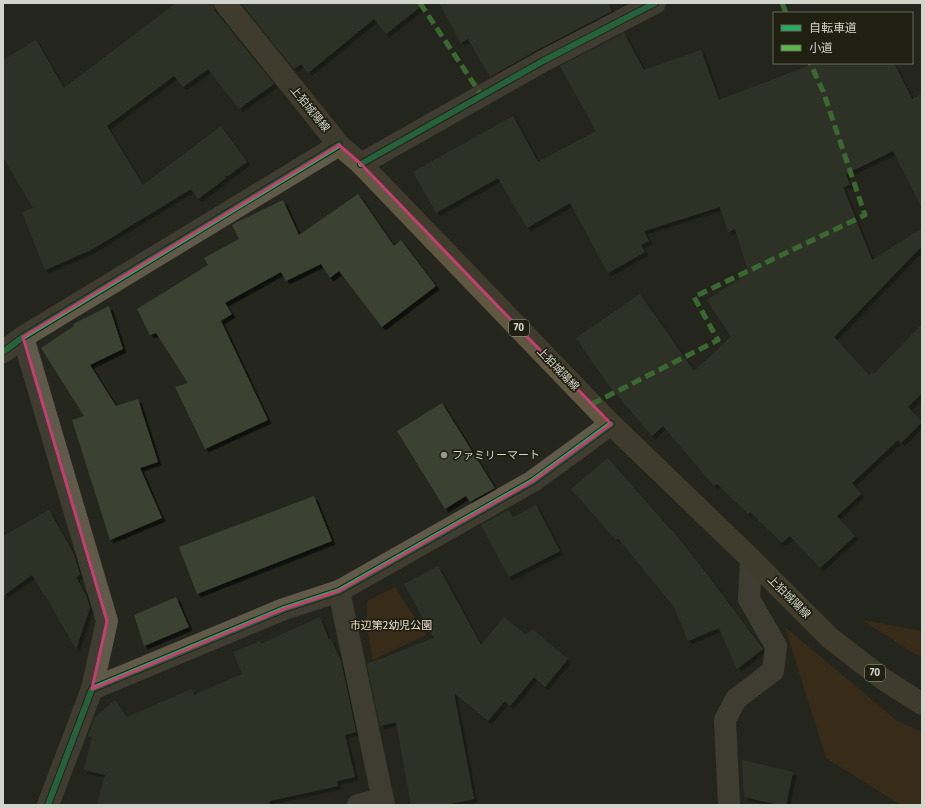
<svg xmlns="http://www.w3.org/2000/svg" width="925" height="808" font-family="'Fira Sans','Noto Sans JP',sans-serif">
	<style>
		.green { fill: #513111 }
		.building { fill: #3a4332; filter: url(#shadow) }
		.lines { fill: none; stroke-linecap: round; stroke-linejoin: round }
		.minor { stroke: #5f5a4a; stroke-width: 22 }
		.primary { stroke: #605740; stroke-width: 22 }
		.quiet { stroke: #58b947; stroke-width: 5; stroke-dasharray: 10 5; stroke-linecap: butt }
		.cycleway-casing { stroke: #1f2011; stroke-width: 8 }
		.cycleway { stroke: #26ab63; stroke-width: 6 }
		.marked { fill: none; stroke: #c53e71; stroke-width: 3; stroke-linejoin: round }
		.poi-dot { fill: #96978e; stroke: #1f2011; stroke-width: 1.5 }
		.labels { text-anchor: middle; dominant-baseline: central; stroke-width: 3.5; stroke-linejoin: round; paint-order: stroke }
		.shield { fill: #1f2011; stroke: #9d9e93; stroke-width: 1 }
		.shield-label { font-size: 10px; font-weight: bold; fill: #d3d4cb }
		.street-label { font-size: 11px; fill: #d3d4cb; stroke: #1f2011 }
		.poi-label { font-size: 11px; fill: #d3d4cb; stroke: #1f2011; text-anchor: start }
		.park-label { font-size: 11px; fill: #f1decf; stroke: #1f2011 }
	</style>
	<defs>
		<filter id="shadow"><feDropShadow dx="3.5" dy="3.5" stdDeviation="0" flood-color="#0009"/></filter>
	</defs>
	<rect width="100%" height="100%" fill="#25261e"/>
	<!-- green -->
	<g class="green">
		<path d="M395 587 426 635 373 660 367 628V601Z"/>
		<path d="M863 620 922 631V657L913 653Z"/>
		<path d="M785 627 896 720 922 732V805H901L826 758Z"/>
	</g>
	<!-- building -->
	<g class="building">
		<path d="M176 3H213L215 11 274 84 239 109 208 69 183 87 174 76 107 126 143 185 221 126 247 162 228 176H225L226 178 198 199 191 189 91 250 45 270 22 212 33 208 3 157V60L36 40 64 88Z"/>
		<path d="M241 3H425L386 34 374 19 308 73 301 64 294 69Z"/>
		<path d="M439 3H608L612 11 537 50 490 77 468 39 461 43Z"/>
		<path d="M624 33 644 70 701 50 719 100 816 63H894L912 99 922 94V208L893 151 846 174 850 185 843 187 872 260 922 228V246L834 337 869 375 872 372 874 374 922 324V393L908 407 922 422 901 443 898 440 852 483 861 494 837 516 855 536 820 568 790 536 782 543 750 512 748 514 717 484 714 486 663 426 652 436 607 383 576 338 640 294 694 371 731 337 707 300 749 273 735 229 728 232 720 207 644 231 649 241 641 245 645 252 608 273 570 203 527 228 498 178 436 213 413 172 513 116 538 162 596 131 560 66Z"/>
		<path d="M358 194 394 246 401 240 436 286 382 327 339 271 330 278 321 264 286 281 281 272 225 303 232 314 221 321 268 420 205 449 175 387 188 383 156 333 150 335 137 309 208 265 204 258 239 239 232 225 237 222 283 200 299 235Z"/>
		<path d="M109 306 123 349 90 365 116 406 138 399 158 462 140 468 162 518 110 540 72 420 84 416 41 348 74 326 73 324Z"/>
		<path d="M442 403 495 488 470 502 466 496 445 509 397 431Z"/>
		<path d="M608 458 671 530H672L707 574 763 649 737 669 719 628 688 641 674 607 618 538 616 540 571 489Z"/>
		<path d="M314 496 332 541 197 594 179 547Z"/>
		<path d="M536 505 560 551 509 577 481 525 508 510 513 517Z"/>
		<path d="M49 510 74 554 80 575 76 577 86 595 90 608 76 649 45 595H44L32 575 3 596V536Z"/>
		<path d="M438 566 481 645 504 617 526 635 532 629 568 659 545 687 534 677 510 706 505 701 488 721 454 693 474 799 445 805H411L396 722 380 726 367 664 434 638 404 584Z"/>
		<path d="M176 597 189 627 144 646 134 615Z"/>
		<path d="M320 617 329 640 331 639 341 661 356 732 345 735 355 777 337 781 338 786 269 801 270 805H97L105 775 84 770 92 737 88 736 95 717 115 700 127 717 192 689 194 695 242 674 233 652 260 641 261 644Z"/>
		<path d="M742 760 793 772 786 805H780L744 797Z"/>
	</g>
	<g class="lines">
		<!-- minor -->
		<g class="minor">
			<path d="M361 164 543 61 655 3"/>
			<path d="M23 337 107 621 92 689"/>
			<path d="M3 352 23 337 339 145"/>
			<path d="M339 591 384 805"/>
			<path d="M48 805 92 689 284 609 339 591 533 481 611 424"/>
			<path d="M358 805 383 799"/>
			<path d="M729 805 725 720 736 699 773 671 776 646 749 599 751 559"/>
		</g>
		<!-- primary -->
		<path class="primary" d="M225 3 339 145 361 164 611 424 751 559 830 638 883 679 922 704"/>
		<!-- quiet -->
		<g class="quiet">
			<path d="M420 3 482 96"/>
			<path d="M782 3 786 13"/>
			<path d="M592 404 718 340 694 297 865 215 823 91 810 63"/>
		</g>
		<!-- cycleway casing -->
		<g class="cycleway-casing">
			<g id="cycleway">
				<path d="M361 164 543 61 655 3"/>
				<path d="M3 352 23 337 339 145"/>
				<path d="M48 805 92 689 284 609 339 591 533 481 611 424"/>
			</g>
		</g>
		<!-- cycleway -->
		<use href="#cycleway" class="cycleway"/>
	</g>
	<!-- marked area -->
	<path d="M0 0H925V808H0ZM339 145 361 164 611 424 533 481 339 591 284 609 92 689 107 621 23 337Z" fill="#25261e" fill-opacity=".55" fill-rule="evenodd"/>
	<path class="marked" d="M339 145 361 164 611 424 533 481 339 591 284 609 92 689 107 621 23 337Z"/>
	<!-- markers -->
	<circle class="poi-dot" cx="444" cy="455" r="4"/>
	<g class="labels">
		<!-- shield labels -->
		<g class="shield">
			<rect x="509" y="320" width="20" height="16" rx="3"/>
			<rect x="865" y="665" width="20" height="16" rx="3"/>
		</g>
		<g class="shield-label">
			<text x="519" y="328">70</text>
			<text x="875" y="673">70</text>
		</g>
		<!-- street labels -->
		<g class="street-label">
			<text transform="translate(310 109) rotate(51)">上狛城陽線</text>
			<text transform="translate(558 369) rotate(46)">上狛城陽線</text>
			<text transform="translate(789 597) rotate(45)">上狛城陽線</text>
		</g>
		<!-- poi labels -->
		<g class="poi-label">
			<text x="452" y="455">ファミリーマート</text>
		</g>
		<!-- park labels -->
		<g class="park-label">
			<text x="391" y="625">市辺第2幼児公園</text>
		</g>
	</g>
	<!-- border -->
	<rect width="925" height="808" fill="none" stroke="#d3d4cb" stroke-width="8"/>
	<!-- legend -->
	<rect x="773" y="12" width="140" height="52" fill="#1f2011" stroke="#67685b"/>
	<rect x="781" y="25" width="20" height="6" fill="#26ab63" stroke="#67685b"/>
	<text x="809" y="32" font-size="12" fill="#d3d4cb">自転車道</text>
	<rect x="781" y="45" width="20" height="6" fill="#58b947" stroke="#67685b"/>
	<text x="809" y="52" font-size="12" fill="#d3d4cb">小道</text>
</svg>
